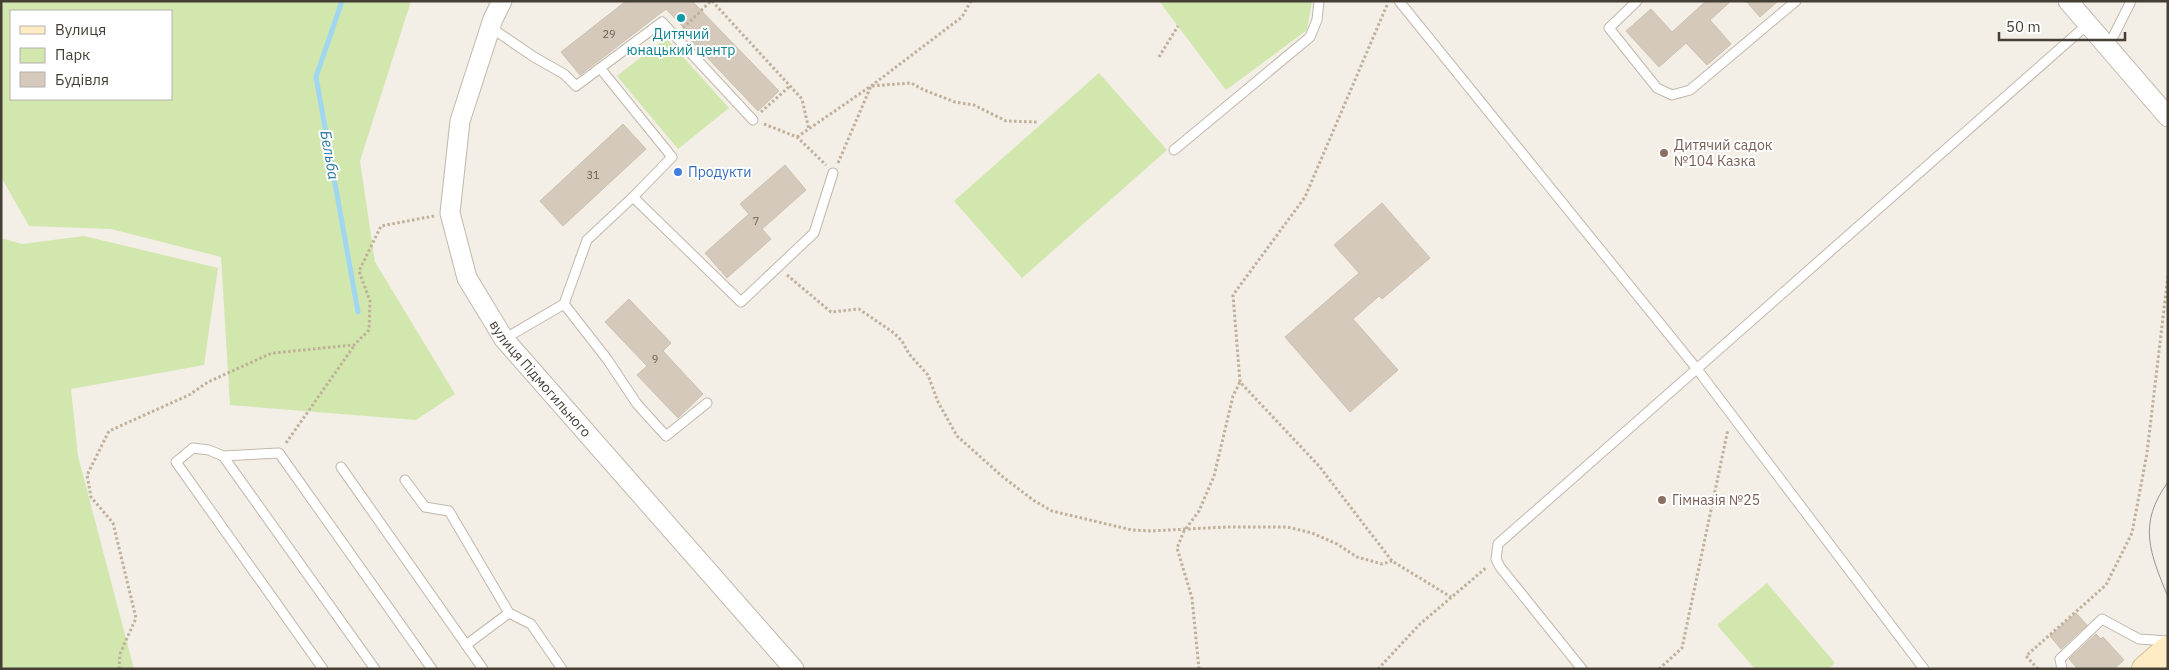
<svg xmlns="http://www.w3.org/2000/svg" width="2169" height="670" font-family="'IBM Plex Sans',sans-serif">
	<style>
		.green { fill: #d2e7ae; fill-rule: evenodd }
		.lines { fill: none; stroke-linecap: round; stroke-linejoin: round }
		.stream { stroke: #a1d6f0; stroke-width: 5 }
		.building { fill: #d4c9bb; stroke: #cfc0ae }
		.lane-casing { stroke: #c1b8ab; stroke-width: 11 }
		.street-casing { stroke: #c1b8ab; stroke-width: 21 }
		.secondary-casing { stroke: #d3be95; stroke-width: 28 }
		.path { stroke: #c0af99; stroke-width: 3; stroke-dasharray: 2.5 2.5; stroke-linecap: butt }
		.lane { stroke: #fff; stroke-width: 9 }
		.street { stroke: #fff; stroke-width: 19 }
		.secondary { stroke: #ffecc4; stroke-width: 26 }
		.tram { stroke: #959595; stroke-width: 1 }
		.culture-dot { fill: #0f9aa8; stroke: #fff; stroke-width: 2 }
		.education-dot { fill: #8d6e63; stroke: #fff; stroke-width: 2 }
		.shop-dot { fill: #3f7fe0; stroke: #fff; stroke-width: 2 }
		.labels { text-anchor: middle; dominant-baseline: central; stroke-width: 4; stroke-linejoin: round; paint-order: stroke }
		.number-label { font-size: 11px; fill: #696156 }
		.culture-label { font-size: 14px; fill: #0d838f; stroke: #fff }
		.education-label { font-size: 14px; fill: #785e54; stroke: #fff; text-anchor: start }
		.shop-label { font-size: 14px; fill: #366cbe; stroke: #fff; text-anchor: start }
		.street-label { font-size: 14px; fill: #453e35; stroke: #fff }
		.water-label { font-size: 15px; font-style: italic; fill: #2b78a1; stroke: #fff }
	</style>
	<rect width="100%" height="100%" fill="#f3eee6"/>
	<!-- green -->
	<g class="green">
		<path d="M1 1H411L360 161 375 262 455 394 416 420 230 405 221 257 111 229 29 226 1 177ZM11 11H171V99H11Z"/>
		<path d="M1159 1H1312L1307 30 1226 90Z"/>
		<path d="M666 38 729 108 678 149 617 76Z"/>
		<path d="M1099 73 1167 150 1022 278 954 201Z"/>
		<path d="M84 236 218 268 204 365 71 389 78 456 134 669H1V238L22 244Z"/>
		<path d="M1767 583 1835 663 1828 669H1755L1717 625Z"/>
	</g>
	<g class="lines">
		<!-- stream -->
		<path class="stream" d="M342 1 316 77 358 312"/>
	</g>
	<!-- building -->
	<g class="building">
		<path d="M626 1H692L779 91 758 111 684 33 687 31 666 9 580 75 561 52Z"/>
		<path d="M1706 1H1731L1710 20 1731 44 1707 65 1686 43 1659 67 1626 31 1651 9 1672 32Z"/>
		<path d="M1746 1H1778L1760 17Z"/>
		<path d="M623 124 646 149 563 226 540 201Z"/>
		<path d="M785 165 806 190 762 229 771 239 727 278 705 253 749 214 740 204Z"/>
		<path d="M1382 203 1430 258 1382 299 1379 296 1353 319 1398 370 1350 412 1285 337 1359 273 1334 245Z"/>
		<path d="M629 299 671 343 663 351 703 394 678 418 637 375 647 366 605 322Z"/>
		<path d="M2076 613 2087 625 2061 649 2050 636Z"/>
		<path d="M2096 634 2101 639 2103 637 2124 660 2114 669H2078L2069 659Z"/>
	</g>
	<g class="lines">
		<!-- lane casing -->
		<g class="lane-casing">
			<g id="lane">
				<path d="M1399 1 1697 369 1924 669"/>
				<path d="M1637 1 1609 28 1657 88 1672 95 1690 90 1796 1"/>
				<path d="M490 27 534 57 564 74 576 86 662 22 753 120"/>
				<path d="M2108 47 2131 1"/>
				<path d="M600 68 672 157 633 197"/>
				<path d="M1174 150 1310 37 1317 20 1319 1"/>
				<path d="M564 304 607 359 637 404 666 436 707 403"/>
				<path d="M504 339 564 304 587 240 633 197 741 302 814 233 833 173"/>
				<path d="M223 456 375 669"/>
				<path d="M341 467 483 669"/>
				<path d="M405 480 425 507 449 511 509 613 466 645"/>
				<path d="M509 613 531 624 562 669"/>
				<path d="M323 669 176 462 193 448 209 450 223 456 279 453 432 669"/>
				<path d="M1582 669 1500 567 1496 559 1498 544 2088 24"/>
				<path d="M2062 669 2060 659 2102 619 2139 639 2168 641"/>
			</g>
		</g>
		<!-- street casing -->
		<g class="street-casing">
			<g id="street">
				<path id="s1" d="M502 1 493 19 460 121 450 213 467 278 504 339 794 669"/>
				<path d="M2068 1 2168 117"/>
			</g>
		</g>
		<!-- secondary casing -->
		<g class="secondary-casing">
			<path id="secondary" d="M2145 669 2168 649"/>
		</g>
		<!-- path -->
		<g class="path">
			<path d="M712 1 802 99 809 130"/>
			<path d="M1387 5 1305 197 1233 295 1240 382 1319 466 1392 561 1451 597"/>
			<path d="M683 28 711 1"/>
			<path d="M1159 57 1178 26"/>
			<path d="M761 112 790 86"/>
			<path d="M764 124 797 137 826 165"/>
			<path d="M797 137 871 86 962 17 971 1"/>
			<path d="M838 163 871 86 911 83 924 90 955 102 974 105 1006 121 1037 122"/>
			<path d="M787 275 831 312 859 309 894 333 902 341 909 354 928 375 938 402 957 436 1003 477 1033 500 1052 511 1132 530 1151 531 1226 527H1287L1312 533 1337 544 1357 557 1382 564 1392 561"/>
			<path d="M286 443 354 346"/>
			<path d="M119 669 120 654 136 618 113 523 91 497 87 475 109 431 189 395 208 382 272 353 354 345 369 330 370 301 359 271 381 226 434 216"/>
			<path d="M1199 669 1192 598 1177 548 1184 531 1199 511 1214 476 1233 396 1240 382"/>
			<path d="M1378 669 1420 624 1487 567"/>
			<path d="M1659 669 1682 648 1728 429"/>
			<path d="M2038 669 2026 656 2106 585 2132 533 2147 453 2168 275"/>
		</g>
		<!-- lane -->
		<use href="#lane" class="lane"/>
		<!-- street -->
		<use href="#street" class="street"/>
		<!-- secondary -->
		<use href="#secondary" class="secondary"/>
		<!-- tram -->
		<path class="tram" d="M2168 482C2137 524 2150 553 2168 597"/>
	</g>
	<!-- markers -->
	<circle class="culture-dot" cx="681" cy="18" r="5"/>
	<g class="education-dot">
		<circle cx="1664" cy="153" r="5"/>
		<circle cx="1662" cy="500" r="5"/>
	</g>
	<circle class="shop-dot" cx="678" cy="172" r="5"/>
	<g class="labels">
		<!-- number labels -->
		<g class="number-label">
			<text x="609" y="34">29</text>
			<text x="593" y="175">31</text>
			<text x="756" y="221">7</text>
			<text x="655" y="359">9</text>
		</g>
		<!-- culture labels -->
		<g class="culture-label">
			<text x="681" y="34">Дитячий<tspan x="681" dy="16">юнацький центр</tspan></text>
		</g>
		<!-- education labels -->
		<g class="education-label">
			<text x="1674" y="145">Дитячий садок<tspan x="1674" dy="16">№104 Казка</tspan></text>
			<text x="1672" y="500">Гімназія №25</text>
		</g>
		<!-- shop labels -->
		<g class="shop-label">
			<text x="688" y="172">Продукти</text>
		</g>
		<!-- street labels -->
		<g class="street-label">
			<text stroke="none"><textPath href="#s1" startOffset="412">вулиця Підмогильного</textPath></text>
		</g>
		<!-- water labels -->
		<g class="water-label">
			<text transform="translate(330 155) rotate(80)">Бельба</text>
		</g>
	</g>
	<!-- border -->
	<rect width="2169" height="670" fill="none" stroke="#453e35" stroke-width="5"/>
	<!-- legend -->
	<rect x="10" y="10" width="162" height="90" fill="#ffffff" stroke="#b5b2ae"/>
	<rect x="20" y="26" width="25" height="8" fill="#ffecc4" stroke="#b5b2ae"/>
	<text x="55" y="35" font-size="15" fill="#453e35">Вулиця</text>
	<rect x="20" y="48" width="25" height="15" fill="#d2e7ae" stroke="#b5b2ae"/>
	<text x="55" y="60" font-size="15" fill="#453e35">Парк</text>
	<rect x="20" y="72" width="25" height="15" fill="#d4c9bb" stroke="#b5b2ae"/>
	<text x="55" y="85" font-size="15" fill="#453e35">Будівля</text>
	<!-- scale -->
	<path d="M1999 32v8h126v-8" fill="none" stroke="#453e35" stroke-width="2.5"/>
	<text x="2006" y="32" font-size="15" fill="#453e35" stroke="#ffffff" stroke-width="4" paint-order="stroke">50 m</text>
</svg>
